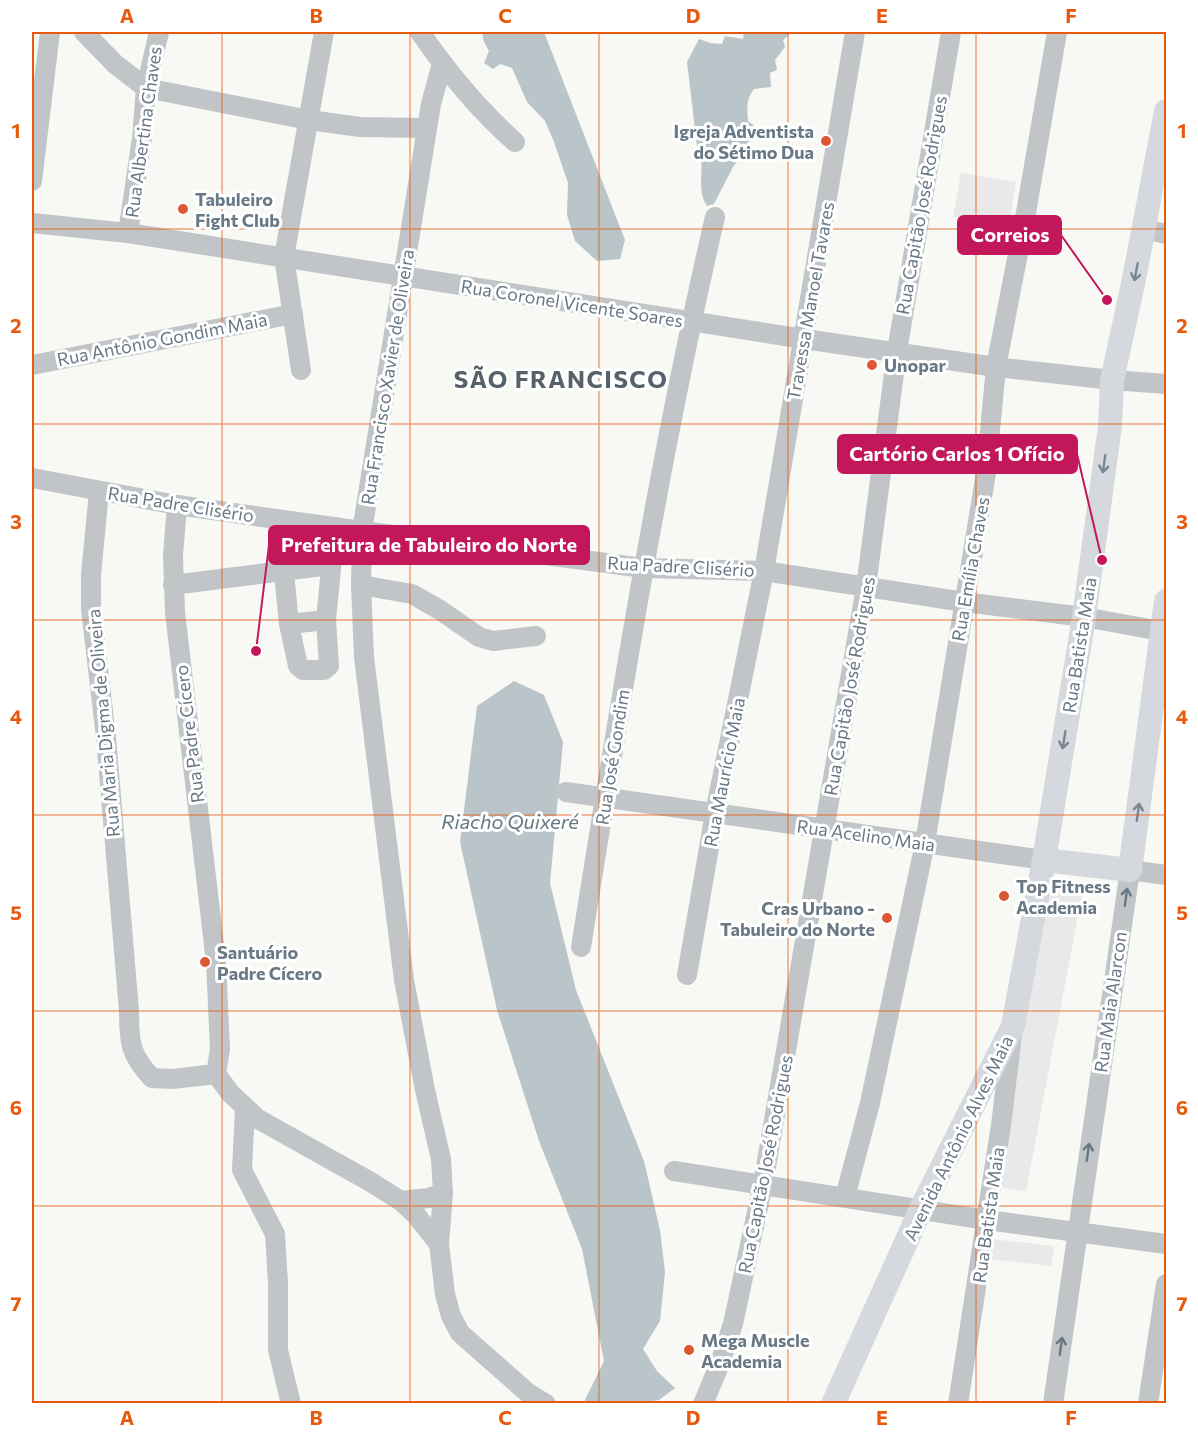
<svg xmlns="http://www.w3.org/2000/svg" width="1198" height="1435" font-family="Commissioner,sans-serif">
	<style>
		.built { fill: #e8e9e8 }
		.water { fill: #bac5c9 }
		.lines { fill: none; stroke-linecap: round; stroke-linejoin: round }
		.minor { stroke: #c1c5c8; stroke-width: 20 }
		.major { stroke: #d5d9dd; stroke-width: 24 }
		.oneway { stroke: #788792 }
		.oneway2 { stroke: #687885 }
		.grid { fill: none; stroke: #e8590c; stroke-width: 1.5; stroke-opacity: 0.55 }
		.poi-dot { fill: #dc5731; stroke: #fff; stroke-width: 2 }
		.labels { text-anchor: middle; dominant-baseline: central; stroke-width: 6; stroke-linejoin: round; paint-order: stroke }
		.poi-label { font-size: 18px; font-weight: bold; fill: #687885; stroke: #fff; text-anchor: start }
		.street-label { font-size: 18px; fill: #687885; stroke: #fff }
		.water-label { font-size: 20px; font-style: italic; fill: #637980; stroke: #fff }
		.district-label { font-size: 24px; font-weight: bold; letter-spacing: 1.5px; fill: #56616a; stroke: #fff }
		.leader { fill: none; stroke: #c2185b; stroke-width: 2 }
		.callout-dot { fill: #c2185b; stroke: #fff; stroke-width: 2 }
		.callout { fill: #c2185b; stroke: #c2185b; stroke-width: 2 }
		.callout-label { font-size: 20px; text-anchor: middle; font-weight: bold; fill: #fff }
		.neatline { fill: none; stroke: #e8590c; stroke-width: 2 }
		.grid-label { font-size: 20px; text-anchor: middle; font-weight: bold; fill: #e8590c }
	</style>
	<rect width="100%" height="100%" fill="#f8f8f5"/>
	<!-- built -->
	<g class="built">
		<path d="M961 173 1016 182 1009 225 953 217Z"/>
		<path d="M1048 884 1083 889 1026 1191 997 1187Z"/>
		<path d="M990 1239 1054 1246 1051 1266 988 1259Z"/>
	</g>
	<!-- water -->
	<g class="water">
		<path d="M482 32H544L625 240 620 259 597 261 575 241 567 215 568 183 554 142 545 121 527 102 512 68 500 64 493 69 484 63 489 51 484 42Z"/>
		<path d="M744 32H790L789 35 783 40 785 47 775 60 777 70 770 73 771 87 754 89C746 99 747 108 748 121L757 128 752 139 745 145 741 156 733 167 714 204 707 206C694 186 708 166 697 146L687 62 699 39 710 43 722 44 725 36 743 39Z"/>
		<path d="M514 681 544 695 563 742 550 883 576 990 644 1161 660 1230 665 1272 660 1321 643 1349 657 1371 675 1388 659 1400 635 1404H588L584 1402 604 1361 582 1249 539 1141 497 1010 460 842 477 706Z"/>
	</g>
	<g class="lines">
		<!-- minor -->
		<g class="minor">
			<path d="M84 32 115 64 146 88 309 120 360 127 427 128"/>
			<path d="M420 32C448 73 478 109 515 142"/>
			<path d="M32 181 50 32"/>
			<path d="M32 223 128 233 804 339 996 367 1112 380 1166 384"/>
			<path d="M1144 229 1166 234"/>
			<path d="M128 233 142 138 146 88 159 32"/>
			<path d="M32 365 293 314"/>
			<path d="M301 370 284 257 324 32"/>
			<path d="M32 478 177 505 362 531 644 568 764 571 964 602 1084 617 1166 632"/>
			<path d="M99 492 91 575V609L106 737 129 1011C129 1042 130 1055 152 1078L172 1079 216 1074 220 1049 216 962 175 612 173 556 177 505"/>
			<path d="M284 572 289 624 298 666 303 670H324L329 666 326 620 335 527"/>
			<path d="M173 585 330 565"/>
			<path d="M361 585 412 594 440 610 479 637 493 641 536 636"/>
			<path d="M289 624 326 620"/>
			<path d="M566 792 1044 860"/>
			<path d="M581 947C620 703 659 458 715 217"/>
			<path d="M687 975 715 813 764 571 855 32"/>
			<path d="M216 1074 231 1094 258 1119 369 1181 401 1201 416 1215 439 1244 445 1294 451 1316 460 1333 528 1393 546 1404"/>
			<path d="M245 1109 242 1170 275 1234 278 1283V1350L291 1404"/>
			<path d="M674 1171 987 1220 1166 1244"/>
			<path d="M845 1197 870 1103 925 843 986 473 996 367 1027 207 1057 32"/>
			<path d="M401 1201 429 1198 443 1193"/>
			<path d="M439 1244 443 1193 441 1159 425 1090 404 980 364 657 361 585 362 531 431 104 442 64"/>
			<path d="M703 1404 719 1366 733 1324 763 1184 866 587 897 351 951 32"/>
			<path d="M958 1404 1001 1125 1012 1035"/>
			<path d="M1053 1404 1130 870 1166 875"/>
			<path d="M1148 1404 1166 1284"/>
		</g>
		<!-- major -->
		<g class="major">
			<path d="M1044 860 1130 870 1166 601"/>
			<path d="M833 1404 921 1209 1013 1026 1044 860 1084 617 1110 426 1112 380 1133 284 1166 111"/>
		</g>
	</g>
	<!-- one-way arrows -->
	<defs><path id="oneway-shaft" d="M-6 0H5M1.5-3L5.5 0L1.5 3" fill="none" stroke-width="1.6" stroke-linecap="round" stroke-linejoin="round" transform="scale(1.5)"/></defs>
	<g class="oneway">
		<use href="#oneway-shaft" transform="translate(1136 272) rotate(101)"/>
		<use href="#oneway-shaft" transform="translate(1104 464) rotate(98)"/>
		<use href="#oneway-shaft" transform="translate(1064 740) rotate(99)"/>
		<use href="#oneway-shaft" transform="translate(1138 812) rotate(-82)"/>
	</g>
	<g class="oneway2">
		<use href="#oneway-shaft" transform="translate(1126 897) rotate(-82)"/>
		<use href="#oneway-shaft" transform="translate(1088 1152) rotate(-82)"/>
		<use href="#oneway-shaft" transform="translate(1061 1346) rotate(-82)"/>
	</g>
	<!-- grid -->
	<path class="grid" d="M222 32V1404M410 32V1404M599 32V1404M788 32V1404M976 32V1404M32 229H1166M32 424H1166M32 620H1166M32 815H1166M32 1011H1166M32 1206H1166"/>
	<!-- markers -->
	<g class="poi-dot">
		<circle cx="826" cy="141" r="6"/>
		<circle cx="183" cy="209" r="6"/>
		<circle cx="872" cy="365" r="6"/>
		<circle cx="1004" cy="896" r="6"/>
		<circle cx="887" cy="918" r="6"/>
		<circle cx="205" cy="962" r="6"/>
		<circle cx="689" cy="1350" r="6"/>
	</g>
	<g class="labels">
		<!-- poi labels -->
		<g class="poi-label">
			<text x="814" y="131" text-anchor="end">Igreja Adventista<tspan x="814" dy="21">do Sétimo Dua</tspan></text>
			<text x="195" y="199">Tabuleiro<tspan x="195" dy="21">Fight Club</tspan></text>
			<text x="884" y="365">Unopar</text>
			<text x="1016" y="886">Top Fitness<tspan x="1016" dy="21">Academia</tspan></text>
			<text x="875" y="908" text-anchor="end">Cras Urbano -<tspan x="875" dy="21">Tabuleiro do Norte</tspan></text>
			<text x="217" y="952">Santuário<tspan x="217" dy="21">Padre Cícero</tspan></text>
			<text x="701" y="1340">Mega Muscle<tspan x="701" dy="21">Academia</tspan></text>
		</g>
		<!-- street labels -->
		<g class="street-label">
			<text transform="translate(143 132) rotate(-82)">Rua Albertina Chaves</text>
			<text transform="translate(921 205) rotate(-80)">Rua Capitão José Rodrigues</text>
			<text transform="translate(810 301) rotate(-80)">Travessa Manoel Tavares</text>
			<text transform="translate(572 303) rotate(9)">Rua Coronel Vicente Soares</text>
			<text transform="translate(162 339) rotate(-11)">Rua Antônio Gondim Maia</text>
			<text transform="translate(387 377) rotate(-81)">Rua Francisco Xavier de Oliveira</text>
			<text transform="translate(181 504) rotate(9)">Rua Padre Clisério</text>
			<text transform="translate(681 566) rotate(3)">Rua Padre Clisério</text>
			<text transform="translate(970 569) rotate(-80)">Rua Emília Chaves</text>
			<text transform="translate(1079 645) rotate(-81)">Rua Batista Maia</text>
			<text transform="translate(849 686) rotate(-80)">Rua Capitão José Rodrigues</text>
			<text transform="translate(103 723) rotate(-95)">Rua Maria Digma de Oliveira</text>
			<text transform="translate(189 734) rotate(-97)">Rua Padre Cícero</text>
			<text transform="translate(612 757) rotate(-81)">Rua José Gondim</text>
			<text transform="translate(724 772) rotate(-79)">Rua Maurício Maia</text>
			<text transform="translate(866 835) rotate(8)">Rua Acelino Maia</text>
			<text transform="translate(1110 1002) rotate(-82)">Rua Maia Alarcon</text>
			<text transform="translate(958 1138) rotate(-64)">Avenida Antônio Alves Maia</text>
			<text transform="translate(765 1164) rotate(-79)">Rua Capitão José Rodrigues</text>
			<text transform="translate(988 1215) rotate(-82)">Rua Batista Maia</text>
		</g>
		<!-- water labels -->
		<g class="water-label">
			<text x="510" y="821">Riacho Quixeré</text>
		</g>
		<!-- district labels -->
		<g class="district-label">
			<text x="561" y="378">SÃO FRANCISCO</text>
		</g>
	</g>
	<!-- callouts -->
	<path class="leader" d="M1107 300L1061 235M1102 560L1077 454M256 651L269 545"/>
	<g class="callout-dot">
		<circle cx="1107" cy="300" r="6"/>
		<circle cx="1102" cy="560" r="6"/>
		<circle cx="256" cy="651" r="6"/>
	</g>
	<g class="callout">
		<rect x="958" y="216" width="103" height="38" rx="6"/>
		<rect x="838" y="435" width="239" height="38" rx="6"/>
		<rect x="269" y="526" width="320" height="38" rx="6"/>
	</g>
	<g class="callout-label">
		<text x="1010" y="242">Correios</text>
		<text x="957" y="461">Cartório Carlos 1 Ofício</text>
		<text x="429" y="552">Prefeitura de Tabuleiro do Norte</text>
	</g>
	<!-- border -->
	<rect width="1198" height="1435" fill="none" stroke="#ffffff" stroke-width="66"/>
	<rect x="33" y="33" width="1132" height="1369" class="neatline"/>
	<g class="grid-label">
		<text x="127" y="23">A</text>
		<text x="316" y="23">B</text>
		<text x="505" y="23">C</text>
		<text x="693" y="23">D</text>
		<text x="882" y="23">E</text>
		<text x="1071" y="23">F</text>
		<text x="16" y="138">1</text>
		<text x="1182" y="138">1</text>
		<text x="16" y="333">2</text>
		<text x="1182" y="333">2</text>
		<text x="16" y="529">3</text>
		<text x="1182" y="529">3</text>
		<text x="16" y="724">4</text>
		<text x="1182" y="724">4</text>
		<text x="16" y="920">5</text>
		<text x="1182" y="920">5</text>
		<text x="16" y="1115">6</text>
		<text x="1182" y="1115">6</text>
		<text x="16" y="1311">7</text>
		<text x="1182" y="1311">7</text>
		<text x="127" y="1425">A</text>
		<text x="316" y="1425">B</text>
		<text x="505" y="1425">C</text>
		<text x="693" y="1425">D</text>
		<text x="882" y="1425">E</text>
		<text x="1071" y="1425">F</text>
	</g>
</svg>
